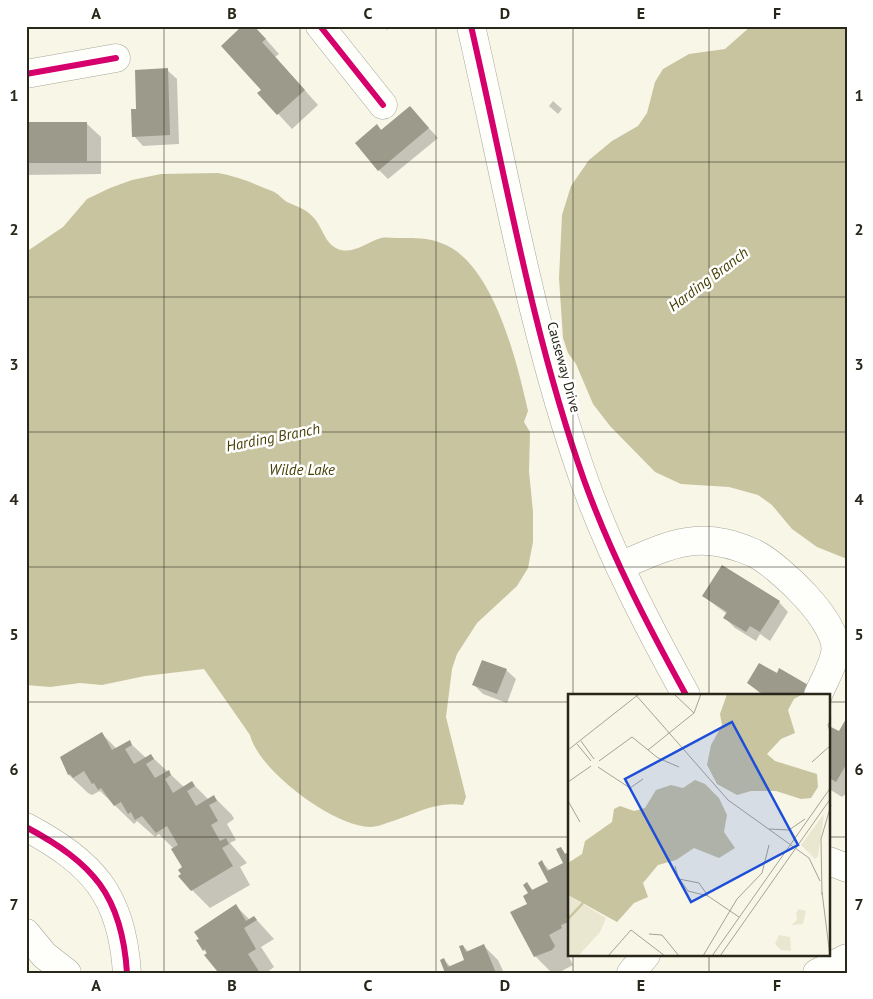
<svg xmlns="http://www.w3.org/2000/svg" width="873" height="999" font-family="'PT Sans',sans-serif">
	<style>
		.water { fill: #c8c4a0 }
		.shadow { fill: #0003 }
		.building { fill: #9c9a8b }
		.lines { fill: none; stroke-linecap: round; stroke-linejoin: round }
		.minor-casing { stroke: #a9a79a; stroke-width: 29 }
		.major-casing { stroke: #a9a79a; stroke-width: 29 }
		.minor { stroke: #fefefb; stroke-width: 28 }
		.major { stroke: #fefefb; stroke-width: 28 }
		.cycleway-casing { stroke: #fff; stroke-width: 9 }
		.cycleway { stroke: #d6006c; stroke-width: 6 }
		.grid { fill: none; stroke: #29271a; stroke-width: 1; stroke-opacity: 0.55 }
		.labels { text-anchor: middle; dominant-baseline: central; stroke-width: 5; stroke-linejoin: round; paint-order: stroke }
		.street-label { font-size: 14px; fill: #29271a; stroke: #fff }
		.water-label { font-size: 15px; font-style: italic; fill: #463f04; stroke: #fff }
		.inset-river { fill: none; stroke: #c8c4a0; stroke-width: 2.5 }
		.inset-road { fill: none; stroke: #a5a395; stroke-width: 1 }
		.view { fill: #1d4ed8; fill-opacity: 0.15; stroke: #1d4ed8; stroke-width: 2.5 }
		.inset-edge { fill: none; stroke: #29271a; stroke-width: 2.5 }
		.neatline { fill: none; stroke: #29271a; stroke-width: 2 }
		.grid-label { font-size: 16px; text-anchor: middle; font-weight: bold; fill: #29271a }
	</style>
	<rect width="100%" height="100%" fill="#f8f6e7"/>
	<!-- water -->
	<g class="water">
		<path d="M751 26H847V559L817 547 792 529 772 505 758 495 729 487 681 484 655 472 610 426 593 404 576 364 568 353 563 338 559 278 562 215 571 186 589 160 612 141 638 126 647 113 655 82 663 69 689 54 725 49Z"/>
		<path d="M218 173C237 176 255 184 272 191 278 193 282 199 287 202 296 206 306 209 313 217 323 227 324 243 338 249 353 255 367 242 381 238 386 237 391 238 396 238 411 238 427 237 441 243 493 261 517 362 528 411L524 422 530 432 529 471 533 512V542L528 568 517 586 477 623 457 654 452 669 446 717 466 797 463 805C435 801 418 813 393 821 386 823 378 827 370 827 333 826 259 771 250 735L204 669 145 676 102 685 80 683 50 687 26 685V252L63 227 87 199 110 188 132 180 161 174Z"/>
	</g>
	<!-- shadow -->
	<g class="shadow">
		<path d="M383 26H392L387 30Z"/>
		<path d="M263 36 279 54 275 57 318 105 292 129 259 93 263 91 222 46Z"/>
		<path d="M167 70 177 79 179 144 143 146 134 136 137 110Z"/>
		<path d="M553 101 562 109 558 114 549 106Z"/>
		<path d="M410 108 438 138 388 179 379 170 377 126 382 131Z"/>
		<path d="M86 123 101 137V174L26 175V124Z"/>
		<path d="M703 596 779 602 788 612 770 641 760 634 756 641 735 628 725 618 727 614Z"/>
		<path d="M506 670 516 679 507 703 483 694 474 685Z"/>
		<path d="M748 683 818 695H762Z"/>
		<path d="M847 719V793L842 797 829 789V727L839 733Z"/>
		<path d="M102 734 117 749 129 742 146 758 151 756 184 787 192 783 209 800 214 797 232 815 234 819 227 824 236 840 230 843 247 863 240 867 250 885 210 908 192 890 184 868 174 849 159 834 155 837 137 821 134 824 100 791 92 795 88 793 69 775 61 758Z"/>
		<path d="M560 849 567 855 569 853V952L567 953 573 965 558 973H552L535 956 527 884 534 891 550 882 542 862 550 871 565 863Z"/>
		<path d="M236 906 250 920 254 917 274 939 261 947 274 967 266 973H217L219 972 198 941Z"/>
		<path d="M463 946 469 952 484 946 498 960 504 973H446L444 960 451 967 466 960Z"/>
	</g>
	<!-- building -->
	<g class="building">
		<path d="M242 26H254L266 39 262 42 305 90 277 115 257 93 261 90 221 46Z"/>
		<path d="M168 68 170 135 132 137 131 109H136L135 70Z"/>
		<path d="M410 106 429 128 378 171 355 143 377 124 381 130Z"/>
		<rect x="26" y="122" width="61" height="39"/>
		<path d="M722 565 780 601 760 632 750 626 746 632 723 618 727 612 702 596Z"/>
		<path d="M482 660 507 669 497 694 472 685Z"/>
		<path d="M759 663 777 673 779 668 810 686 805 695H764L747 683Z"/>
		<path d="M847 717V763L836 782 831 779 829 781V726L839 731Z"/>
		<path d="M102 732 112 750 130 740 132 745 125 749 134 764 151 754 154 759 146 764 155 778 169 770 171 775 165 779 173 793 192 781 195 786 187 791 196 806 214 795 217 801 209 805 218 821 211 825 220 841 226 838 229 844 222 848 233 866 191 891 178 876 181 874 178 870 182 867 171 849 178 845 167 826 156 833 142 816 135 820 131 812 128 814 121 802 114 806 101 788 98 790 94 783 92 784 84 771 73 778 70 774 68 775 60 757Z"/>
		<path d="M561 847 565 854 569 852V917L566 919 568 922 561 925 562 928 549 935 555 946 552 950 534 957 510 912 527 904 523 896 528 893 523 885 527 882 532 890 548 882 538 863 542 860 547 871 563 863 556 849Z"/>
		<path d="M236 904 246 921 254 916 257 920 244 928 256 949 248 954 260 973H214L217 971 204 955 207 953 205 949 203 951 196 940 199 939 194 932Z"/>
		<path d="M484 944 496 973H445L440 960 444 958 448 967 464 960 459 946 463 945 466 952Z"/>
	</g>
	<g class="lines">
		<!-- minor casing -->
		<g class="minor-casing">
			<g id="minor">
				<path d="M320 26 383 105"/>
				<path d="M471 26C506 178 532 333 584 480 611 555 648 626 686 695"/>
				<path d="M26 74 116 58"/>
				<path d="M620 566C644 556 669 543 695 541 716 539 735 545 754 553 778 565 841 623 835 653 833 667 823 682 818 695"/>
				<path d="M26 827C93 863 122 895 127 973"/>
				<path d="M26 933 44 955 67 973"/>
				<path d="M631 973 646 955"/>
			</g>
		</g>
		<!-- major casing -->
		<g class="major-casing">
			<g id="major">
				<path d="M829 861 847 868"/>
				<path d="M817 973 847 958"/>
			</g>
		</g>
		<!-- minor -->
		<use href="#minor" class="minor"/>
		<!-- major -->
		<use href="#major" class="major"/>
		<!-- cycleway casing -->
		<g class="cycleway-casing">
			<g id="cycleway">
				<path d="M320 26 383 105"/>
				<path d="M471 26C506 178 532 333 584 480 611 555 648 626 686 695"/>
				<path d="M26 74 116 58"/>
				<path d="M26 827C93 863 122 895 127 973"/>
			</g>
		</g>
		<!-- cycleway -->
		<use href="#cycleway" class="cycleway"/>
	</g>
	<!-- grid -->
	<path class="grid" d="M164 26V973M300 26V973M436 26V973M573 26V695M709 26V695M26 162H847M26 297H847M26 432H847M26 567H847M26 702H569M829 702H847M26 837H569M829 837H847M573 955V973M709 955V973"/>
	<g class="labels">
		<!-- street labels -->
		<g class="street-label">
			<text transform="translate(564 367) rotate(75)">Causeway Drive</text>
		</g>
		<!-- water labels -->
		<g class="water-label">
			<text transform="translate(708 279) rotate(-37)">Harding Branch</text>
			<text transform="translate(273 437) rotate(-11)">Harding Branch</text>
			<text x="302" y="469">Wilde Lake</text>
		</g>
	</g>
	<!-- overview -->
	<g transform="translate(568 694)">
		<rect width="262" height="262" fill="#f8f6e7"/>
		<path d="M256 120 250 162 247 165 233 151ZM0 201 38 224 32 238 10 262H0ZM231 215 238 217 235 230 223 231 229 226 228 219ZM211 241 222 243 223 257 213 256 207 250Z" fill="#e9e7cf"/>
		<path d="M159 0H235L226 5 220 16 227 39 213 45 199 60 207 67 249 80 250 93 243 104 233 105 208 97H183L169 101 149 90 139 71 143 51 154 31 152 20ZM127 86 137 90 151 104 159 121 156 138 167 154 151 164 126 154 108 166 90 171 75 189 80 203 66 209 49 228 0 201V169L14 160 17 147 44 128 46 115 52 112 66 117 77 114 88 96 103 91 115 94Z" fill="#c8c4a0"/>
		<path class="inset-river" d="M0 225 15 209"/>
		<path class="inset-road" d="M67 0 160 106 241 164 252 187M106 0 126 19M263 24 260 31 263 40M13 47 26 65M9 50 23 67M0 56 71 0M80 56 126 19 133 0M31 67 64 43 90 64 111 73M244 68 263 51M30 73 62 94 75 85M0 88 23 72M0 107 12 128M201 135 221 136 237 125M107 172 110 183 120 197 140 202 171 223M111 185 131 189 140 202M254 198 262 262M254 201 253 145 263 111M81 240 94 241 111 262M40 262 63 236 97 262M135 262 169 205 194 179 201 151M144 262 263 93M152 262 263 104"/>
		<path class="view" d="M164 28 230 151 123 208 57 85Z"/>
		<rect width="262" height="262" class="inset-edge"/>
	</g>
	<!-- border -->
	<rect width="873" height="999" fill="none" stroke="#ffffff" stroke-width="55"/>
	<rect x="28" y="28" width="818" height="944" class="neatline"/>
	<g class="grid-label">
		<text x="96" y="19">A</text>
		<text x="232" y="19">B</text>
		<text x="368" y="19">C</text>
		<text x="505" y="19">D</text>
		<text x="641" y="19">E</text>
		<text x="777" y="19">F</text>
		<text x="14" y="101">1</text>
		<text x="859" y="101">1</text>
		<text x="14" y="235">2</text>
		<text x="859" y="235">2</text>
		<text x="14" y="370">3</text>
		<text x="859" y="370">3</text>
		<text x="14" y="505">4</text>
		<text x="859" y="505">4</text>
		<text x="14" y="640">5</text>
		<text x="859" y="640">5</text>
		<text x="14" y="775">6</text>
		<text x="859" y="775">6</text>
		<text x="14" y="910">7</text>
		<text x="859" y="910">7</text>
		<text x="96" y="991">A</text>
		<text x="232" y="991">B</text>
		<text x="368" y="991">C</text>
		<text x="505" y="991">D</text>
		<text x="641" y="991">E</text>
		<text x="777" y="991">F</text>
	</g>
</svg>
